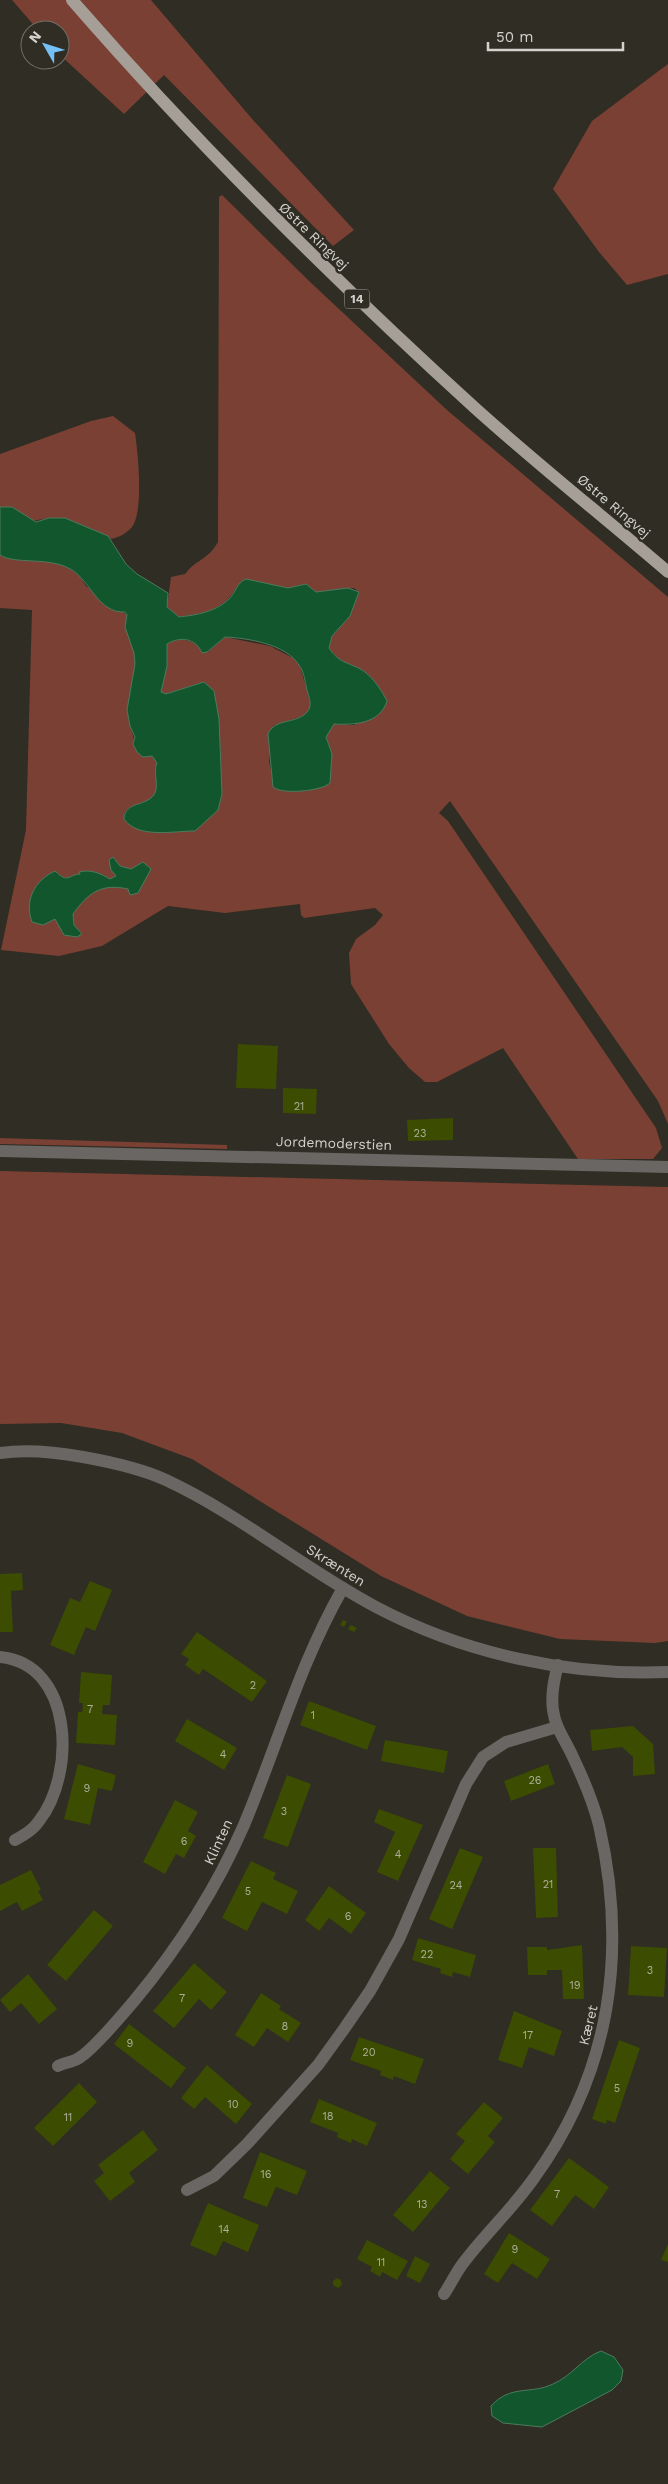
<svg xmlns="http://www.w3.org/2000/svg" width="668" height="2484" font-family="'Work Sans',sans-serif">
	<style>
		.green { fill: #7a4033 }
		.water { fill: #12562e; stroke: #4c7b5d }
		.building { fill: #3c4c01 }
		.lines { fill: none; stroke-linecap: round; stroke-linejoin: round }
		.minor { stroke: #6a6663; stroke-width: 12 }
		.major { stroke: #a69f98; stroke-width: 12 }
		.labels { text-anchor: middle; dominant-baseline: central; stroke-width: 5; stroke-linejoin: round; paint-order: stroke }
		.number-label { font-size: 11px; fill: #adb099 }
		.shield { fill: #2f2d24; stroke: #a2a09a; stroke-width: 1 }
		.shield-label { font-size: 12px; font-weight: bold; fill: #d3d2cc }
		.street-label { font-size: 14px; fill: #d3d2cc; stroke: #2f2d24 }
	</style>
	<rect width="100%" height="100%" fill="#2f2d24"/>
	<!-- green -->
	<g class="green">
		<path d="M12 0H151L253 120 354 230 333 246 164 75 124 114 60 55V30H38Z"/>
		<path d="M668 64V274L627 285 599 252 553 189 592 121Z"/>
		<path d="M222 195 308 280 447 410 668 597V1124L658 1101 450 801 439 813 448 821 656 1128 662 1148 653 1159H578L503 1048 437 1082H425L409 1068 389 1044 351 984 349 953 356 939 375 925 383 915 375 908 304 918 301 915 300 904 225 913 168 906 102 946 59 956 1 950 26 830 32 610 0 608V555L62 564 79 575 86 586 127 615C124 634 132 639 135 656 138 677 126 707 130 726 132 734 135 736 133 744L137 752 143 757 152 756 157 763C152 774 162 788 152 798 142 806 115 805 128 824L195 831 218 810 222 795 219 719 213 691 204 682 165 694 161 692 167 666V644C182 635 195 642 208 652L225 637 270 646 293 658 300 666 311 705 309 711 303 716 273 726 269 761 275 789 332 754 326 737 334 724 355 725 365 672 341 662 329 648 332 636 350 616 359 592 354 588 316 592 306 584 288 588 238 585C225 610 205 613 179 617L167 607 171 577 185 574C196 559 207 561 218 542L219 197Z"/>
		<path d="M113 416 135 433C138 453 144 511 132 527 126 534 119 537 111 539L108 536 49 518 32 521 12 507H0V454L91 421Z"/>
		<path d="M0 1138 227 1145V1149L0 1144Z"/>
		<path d="M0 1171 668 1187V1641L655 1643 560 1639 467 1616 381 1576 192 1459 122 1433 61 1423 0 1424Z"/>
	</g>
	<!-- water -->
	<g class="water">
		<path d="M0 507H12L36 522 49 518H65L108 536 126 564 137 574 168 593 167 607 179 617C196 615 215 612 228 600 236 593 236 583 246 579L288 588 306 584 316 592 348 588 359 592 350 616 332 636 329 648C340 665 351 662 365 672 374 679 382 691 387 701 380 724 354 725 334 724L326 737 332 754 330 783C322 791 282 795 273 787L268 734C274 718 298 724 307 712 313 706 309 697 307 690 305 682 304 671 299 665 286 644 247 638 225 637L207 652 202 653C196 638 180 636 167 644V666L161 692 166 694 204 682 214 691 219 719 222 794 218 810 195 831C173 831 138 839 124 819 125 803 141 806 151 798 162 789 152 774 157 763L152 756 143 757 137 752 133 744 135 737 130 726 127 710 135 664 134 653 125 627 127 615 125 612C98 613 91 582 72 570 50 556 15 565 0 555Z"/>
		<path d="M113 857 120 866 131 869 143 862 151 869 138 893 130 895 128 889C101 883 88 893 73 914L74 925 82 934 77 937 64 935 55 919 43 925 32 922C24 900 35 880 55 871 69 884 67 875 80 874L79 872C90 869 100 873 110 879L116 876 111 870 109 860Z"/>
		<path d="M601 2351 614 2357 623 2370 621 2381 612 2390 542 2427 503 2423 492 2416 491 2406C511 2384 530 2395 553 2384 572 2376 582 2358 601 2351Z"/>
	</g>
	<!-- building -->
	<g class="building">
		<path d="M238 1044 278 1046 276 1089 236 1088Z"/>
		<path d="M283 1088 317 1089 316 1114 283 1113Z"/>
		<path d="M453 1118V1140L408 1141 407 1120Z"/>
		<path d="M22 1573 23 1590 11 1591 13 1632H0V1574Z"/>
		<path d="M90 1581 112 1590 95 1631 86 1627 74 1655 50 1645 70 1598 80 1602Z"/>
		<path d="M343 1620 347 1622 344 1627 340 1625Z"/>
		<path d="M351 1625 357 1628 354 1632 348 1629Z"/>
		<path d="M197 1632 267 1681 252 1702 203 1669 199 1675 185 1665 189 1659 181 1654Z"/>
		<path d="M81 1672 112 1675 110 1705H103L102 1714 117 1715 115 1745 76 1743 78 1712H82L83 1703H79Z"/>
		<path d="M309 1701 376 1726 367 1750 300 1725Z"/>
		<path d="M187 1719 237 1748 224 1770 175 1741Z"/>
		<path d="M633 1726 653 1744 655 1774 633 1776V1757L622 1747 592 1751 590 1730Z"/>
		<path d="M385 1740 448 1751 444 1773 381 1761Z"/>
		<path d="M78 1764 116 1775 112 1791 98 1788 90 1825 64 1819Z"/>
		<path d="M548 1764 555 1784 511 1801 504 1781Z"/>
		<path d="M287 1775 311 1784 288 1847 263 1838Z"/>
		<path d="M175 1800 198 1812 188 1831 196 1836 184 1858 176 1854 165 1874 143 1862Z"/>
		<path d="M379 1809 423 1825 398 1881 377 1872 395 1832 374 1822Z"/>
		<path d="M460 1848 483 1857 452 1929 429 1919Z"/>
		<path d="M533 1848H556L558 1917 536 1918Z"/>
		<path d="M251 1861 276 1873 273 1879 298 1891 287 1914 262 1902 247 1931 222 1918Z"/>
		<path d="M31 1870 41 1890 38 1891 43 1900 22 1911 17 1902 0 1911V1885Z"/>
		<path d="M329 1886 366 1913 351 1934 329 1918 319 1931 305 1920Z"/>
		<path d="M94 1910 113 1926 66 1981 47 1965Z"/>
		<path d="M418 1938 476 1955 470 1977 453 1972 452 1977 440 1973 441 1969 412 1960Z"/>
		<path d="M582 1945 584 1999H563L562 1970H547V1975H528L527 1947H547V1950Z"/>
		<path d="M631 1946 667 1948 664 1997 628 1995Z"/>
		<path d="M194 1963 227 1992 211 2010 199 1999 174 2028 153 2011Z"/>
		<path d="M28 1974 57 2009 39 2024 21 2003 10 2012 0 2000Z"/>
		<path d="M261 1993 281 2006 279 2009 301 2023 288 2042 267 2028 254 2047 235 2035Z"/>
		<path d="M514 2011 562 2031 554 2056 529 2047 522 2068 498 2060Z"/>
		<path d="M129 2024 186 2068 171 2088 114 2044Z"/>
		<path d="M359 2037 424 2059 415 2084 394 2076 393 2080 380 2075 381 2071 350 2060Z"/>
		<path d="M619 2040 640 2048 615 2123 607 2120 606 2124 592 2119Z"/>
		<path d="M207 2065 252 2104 236 2124 205 2097 194 2109 181 2098Z"/>
		<path d="M79 2083 97 2102 53 2146 34 2128Z"/>
		<path d="M319 2099 377 2123 367 2146 352 2139 351 2143 337 2137 338 2133 310 2122Z"/>
		<path d="M484 2102 503 2118 488 2136 495 2142 468 2174 450 2159 465 2141 456 2134Z"/>
		<path d="M143 2130 158 2150 129 2173 135 2182 110 2201 94 2181 104 2173 98 2165Z"/>
		<path d="M260 2152 307 2171 297 2195 276 2187 267 2207 243 2198Z"/>
		<path d="M569 2158 609 2187 594 2209 575 2195 552 2226 530 2210Z"/>
		<path d="M430 2171 450 2188 413 2232 393 2215Z"/>
		<path d="M208 2203 259 2225 248 2252 223 2241 216 2256 190 2245Z"/>
		<path d="M509 2233 550 2259 537 2279 512 2263 498 2283 484 2274Z"/>
		<path d="M367 2240 408 2261 397 2280 382 2272 380 2277 370 2271 372 2267 357 2259Z"/>
		<path d="M668 2244V2262L661 2260Z"/>
		<path d="M415 2256 430 2264 420 2283 406 2276Z"/>
		<path d="M337 2278 341 2280 342 2285 338 2288 333 2285V2281Z"/>
	</g>
	<g class="lines">
		<!-- minor -->
		<g class="minor">
			<path d="M0 1151 668 1167"/>
			<path d="M0 1453C28 1449 55 1452 83 1457 111 1462 140 1468 166 1480 241 1515 304 1569 376 1607 465 1654 568 1676 668 1672"/>
			<path d="M0 1657C74 1664 76 1774 39 1821 33 1830 24 1835 15 1840"/>
			<path d="M58 2066C64 2063 73 2062 79 2058 94 2049 122 2015 134 2001 179 1947 216 1889 244 1825 278 1744 299 1665 343 1588"/>
			<path d="M187 2190 214 2176 247 2144 318 2065 344 2029 370 1991 399 1939 466 1784 483 1757 506 1742 557 1727"/>
			<path d="M444 2294C451 2284 456 2272 464 2262 486 2233 513 2208 534 2178 611 2072 628 1951 599 1825 593 1801 583 1778 572 1755 565 1740 555 1727 553 1710 551 1696 554 1679 558 1665"/>
		</g>
		<!-- major -->
		<path class="major" d="M72 0C198 145 333 279 475 408 537 464 604 517 668 572"/>
	</g>
	<g class="labels">
		<!-- number labels -->
		<g class="number-label">
			<text x="299" y="1106">21</text>
			<text x="420" y="1133">23</text>
			<text x="253" y="1685">2</text>
			<text x="90" y="1709">7</text>
			<text x="313" y="1715">1</text>
			<text x="223" y="1754">4</text>
			<text x="535" y="1780">26</text>
			<text x="87" y="1788">9</text>
			<text x="284" y="1811">3</text>
			<text x="184" y="1841">6</text>
			<text x="398" y="1854">4</text>
			<text x="548" y="1884">21</text>
			<text x="456" y="1885">24</text>
			<text x="248" y="1891">5</text>
			<text x="348" y="1916">6</text>
			<text x="427" y="1954">22</text>
			<text x="650" y="1970">3</text>
			<text x="575" y="1985">19</text>
			<text x="182" y="1998">7</text>
			<text x="285" y="2026">8</text>
			<text x="528" y="2035">17</text>
			<text x="130" y="2043">9</text>
			<text x="369" y="2052">20</text>
			<text x="617" y="2088">5</text>
			<text x="233" y="2104">10</text>
			<text x="328" y="2116">18</text>
			<text x="68" y="2117">11</text>
			<text x="266" y="2174">16</text>
			<text x="557" y="2194">7</text>
			<text x="422" y="2204">13</text>
			<text x="224" y="2229">14</text>
			<text x="515" y="2249">9</text>
			<text x="381" y="2262">11</text>
		</g>
		<!-- shield labels -->
		<rect class="shield" x="344.5" y="289.5" width="25" height="19" rx="4"/>
		<g class="shield-label">
			<text x="357" y="299">14</text>
		</g>
		<!-- street labels -->
		<g class="street-label">
			<text transform="translate(314 236) rotate(44)">Østre Ringvej</text>
			<text transform="translate(614 506) rotate(40)">Østre Ringvej</text>
			<text transform="translate(334 1143) rotate(2)">Jordemoderstien</text>
			<text transform="translate(336 1565) rotate(32)">Skrænten</text>
			<text transform="translate(218 1842) rotate(-65)">Klinten</text>
			<text transform="translate(588 2025) rotate(-76)">Kæret</text>
		</g>
	</g>
	<!-- north arrow -->
	<g transform="translate(45 45) rotate(309)"><circle r="24" fill="#2f2d24" stroke="#716f67"/>
	<path d="M0-4L9 19L0 12L-9 19Z" fill="#75c0f6"/>
	<text y="-8" font-size="14" font-weight="bold" text-anchor="middle" fill="#d3d2cc">N</text>
	</g>
	<!-- scale -->
	<path d="M488 42v8h135v-8" fill="none" stroke="#d3d2cc" stroke-width="2.5"/>
	<text x="496" y="42" font-size="15" fill="#d3d2cc" stroke="#2f2d24" stroke-width="4" paint-order="stroke">50 m</text>
</svg>
